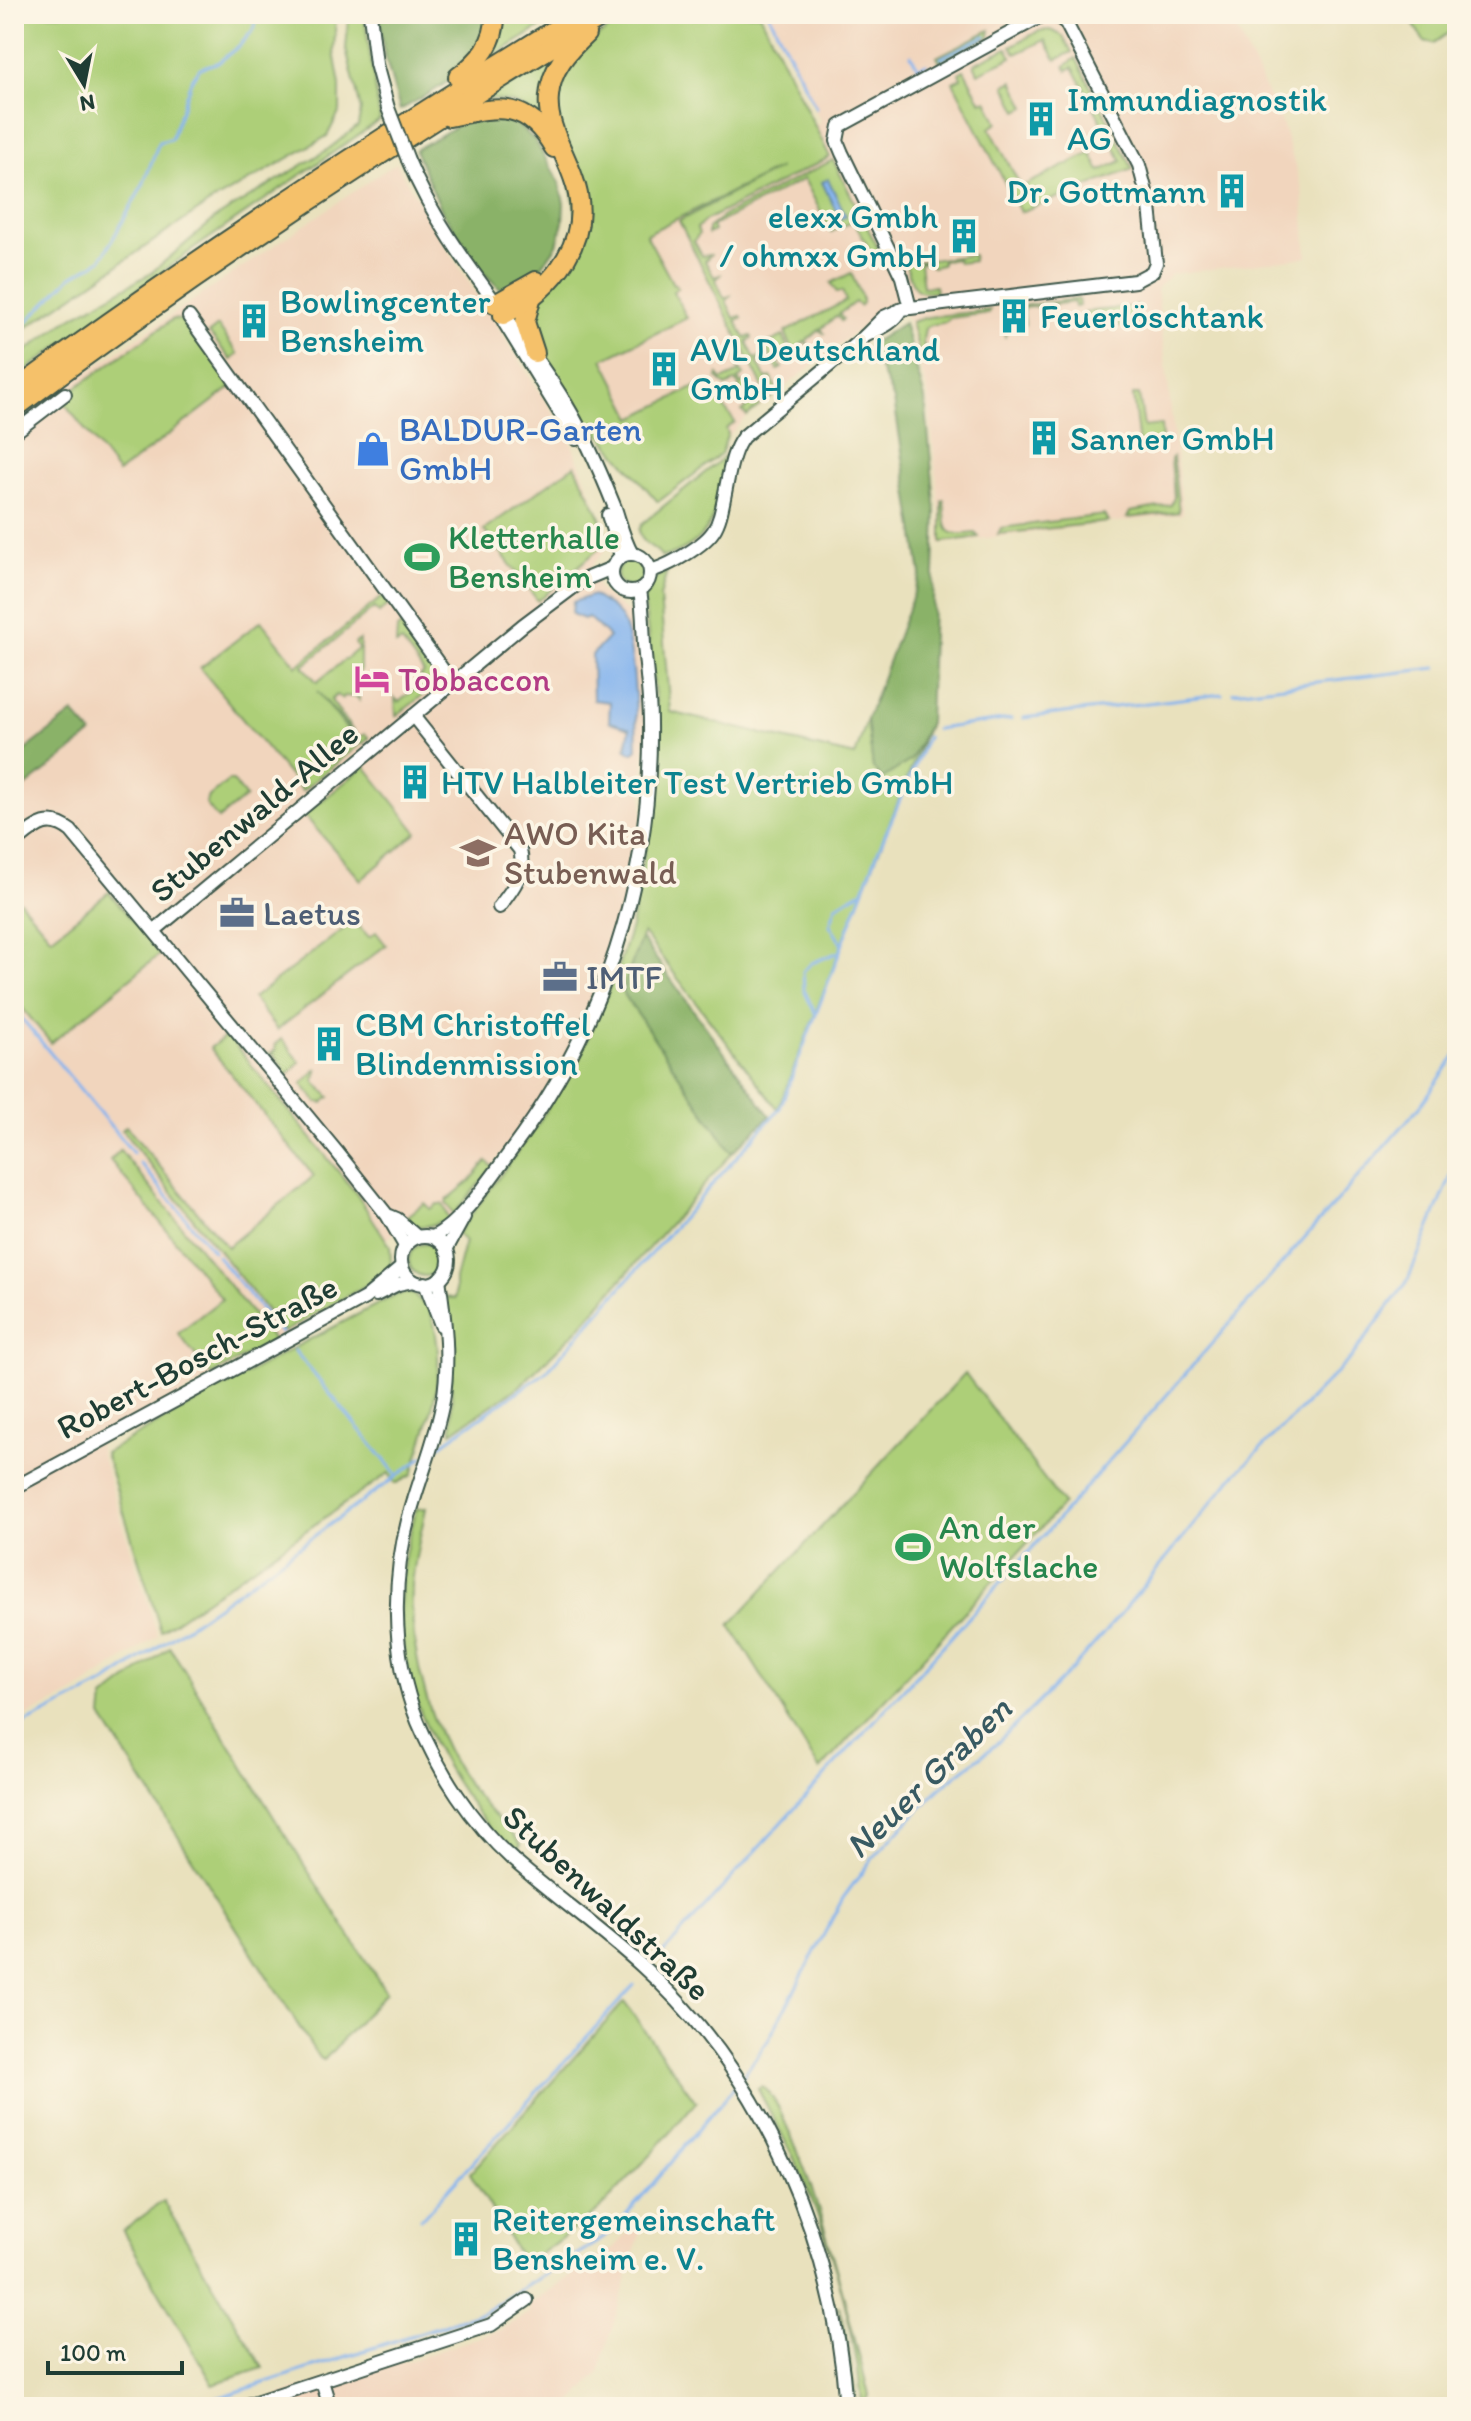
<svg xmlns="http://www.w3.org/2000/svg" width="1471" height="2421" font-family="Itim,sans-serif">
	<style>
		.built { fill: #f1d5bd }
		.green { fill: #adcf78; stroke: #668656; stroke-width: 2 }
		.forest { fill: #8ab268; stroke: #54784e; stroke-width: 2 }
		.water { fill: #83b3ee; stroke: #517891; stroke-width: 2 }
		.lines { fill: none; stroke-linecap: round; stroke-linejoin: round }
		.stream { stroke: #83b3ee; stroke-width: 3 }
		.minor-casing { stroke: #3d5649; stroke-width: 16 }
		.highway-casing { stroke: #3d5649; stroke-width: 22 }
		.minor { stroke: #fff; stroke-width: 12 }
		.highway { stroke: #f5c16b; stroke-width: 18 }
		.minor-bridge-casing { stroke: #3d5649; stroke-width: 16; stroke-linecap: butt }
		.minor-bridge { stroke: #fff; stroke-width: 12 }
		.labels { text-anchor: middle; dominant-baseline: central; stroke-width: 7; stroke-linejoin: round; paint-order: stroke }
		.culture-label { font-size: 34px; fill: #0d838f; stroke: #fcf5e5; text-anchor: start }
		.shop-label { font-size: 34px; fill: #366cbe; stroke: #fcf5e5; text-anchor: start }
		.leisure-label { font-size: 34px; fill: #27864d; stroke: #fcf5e5; text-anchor: start }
		.hotel-label { font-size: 34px; fill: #b23c85; stroke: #fcf5e5; text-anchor: start }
		.street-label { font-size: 34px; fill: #1f3d34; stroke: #fcf5e5 }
		.education-label { font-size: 34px; fill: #785e54; stroke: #fcf5e5; text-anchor: start }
		.service-label { font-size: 34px; fill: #4e5e75; stroke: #fcf5e5; text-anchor: start }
		.water-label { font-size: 36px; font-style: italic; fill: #385a62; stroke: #fcf5e5 }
	</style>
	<rect width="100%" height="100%" fill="#fcf5e5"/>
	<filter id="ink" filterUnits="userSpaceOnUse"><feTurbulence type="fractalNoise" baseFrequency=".0125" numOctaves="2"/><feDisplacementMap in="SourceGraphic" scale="16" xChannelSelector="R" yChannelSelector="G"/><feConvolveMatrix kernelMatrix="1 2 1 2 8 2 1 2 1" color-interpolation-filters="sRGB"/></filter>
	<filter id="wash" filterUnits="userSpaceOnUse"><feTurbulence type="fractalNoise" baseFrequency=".006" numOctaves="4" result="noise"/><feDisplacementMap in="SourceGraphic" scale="32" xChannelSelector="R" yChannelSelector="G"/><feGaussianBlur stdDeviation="1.8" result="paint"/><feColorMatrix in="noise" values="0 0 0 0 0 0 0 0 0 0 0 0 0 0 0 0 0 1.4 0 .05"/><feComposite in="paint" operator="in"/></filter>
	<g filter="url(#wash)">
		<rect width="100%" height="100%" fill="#e9e1bd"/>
		<!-- built -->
		<g class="built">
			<path d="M766 14H1229L1283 126 1302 189 1307 257 1171 274 1157 289 1183 514 940 544V514L928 394 908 321 894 301 742 421 730 435 652 495 551 351 646 234 825 146 815 125 821 122Z"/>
			<path d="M396 163 444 244 569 437 607 534 610 544 592 566 599 590 625 611 631 612 637 633 646 709 642 813 629 892 594 1000 563 1062 527 1122 449 1219 419 1225 410 1222 387 1239 392 1256 387 1275 98 1444 158 1636 73 1693 14 1722V426L58 392Z"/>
			<path d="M636 2224 642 2227 599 2373 568 2407H244L328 2379 411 2360 498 2331 531 2312 528 2305 614 2247Z"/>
		</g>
		<!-- green -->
		<g class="green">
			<path d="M14 14H336L334 52 340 85V111L327 136 208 204 14 336Z"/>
			<path d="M349 14H364L380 120 195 248 14 379V360L69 319 151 273 217 217 327 150 358 126 361 109 346 49Z"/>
			<path d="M500 14H562L495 55 492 53Z"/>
			<path d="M637 14H760L830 157 706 220 697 228 699 234 694 241 702 256 710 255 705 261 714 277 720 275 716 280 724 298 730 296 726 301 734 318 741 316 742 318 736 321 745 338 751 336 752 338 747 342 755 359 761 357 762 359 757 362 766 379 771 377 778 392 769 399 679 221 780 168 646 234 673 284H675L678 288 673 291 687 318 603 359 633 418 705 382 735 422 726 429 728 433 721 454 658 502 592 425 598 435 595 450C581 424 522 336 533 310 540 291 568 257 581 237L556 113 560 74 585 43Z"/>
			<path d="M1407 14H1457V27L1434 43 1424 41Z"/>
			<path d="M990 30 989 37 940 62 937 57Z"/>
			<path d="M1051 30 1063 36 1072 52 1056 60 1045 40 1016 54 1011 46 1039 31Z"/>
			<path d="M1007 48 1012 57 978 73 974 64Z"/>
			<path d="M556 55 547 126C526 105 514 101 485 99Z"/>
			<path d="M1076 58 1133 169 1020 212 953 82 961 78 959 73 964 70 981 102 987 100 998 123 990 128 1021 187 1091 153 1100 171 1122 161 1073 67 1067 70 1065 66Z"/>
			<path d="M1013 81 1026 107 1018 111 1005 85Z"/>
			<path d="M833 160 884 260 879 263 869 255 871 253 854 221 831 232 804 179 712 226 714 231 708 234V228L726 214Z"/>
			<path d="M973 255V261L958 263 957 259 942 261V265L932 267 930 262 920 263 923 287 935 286 936 292C909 295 914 283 905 263Z"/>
			<path d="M851 273 862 297V303L859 306 855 302 839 314 843 319 841 321 837 316 821 329 825 334 819 330 806 341 810 346 804 342 793 351 785 332 846 301 842 291 837 293 831 283Z"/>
			<path d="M1078 299 1079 306 1075 307 1074 302 1023 308 1025 325 1021 326V330H1018L1017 326 1006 327 1005 338 1003 308Z"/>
			<path d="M1138 306 1141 329 1137 324 1105 328 1087 326 1085 312Z"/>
			<path d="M990 310 989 313 950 318C945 326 933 322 925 328L923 340 926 361 922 362 911 322 928 317Z"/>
			<path d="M173 319 182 320 186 324 233 386 118 473 63 401 71 396V391Z"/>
			<path d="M218 326 238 354 231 360 209 333Z"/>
			<path d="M783 336 791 353 778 363 782 368 778 370 764 345Z"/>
			<path d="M737 366 744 375 738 379 741 384 748 382 750 387 745 391 750 402 757 400 759 406 747 416 742 411 747 407 739 396 733 398 731 393 740 388 736 381 726 386 717 378 718 375 722 380 740 372Z"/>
			<path d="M1133 395H1139L1144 427 1161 425 1162 442 1139 446Z"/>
			<path d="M729 453C718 502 719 543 662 557 655 545 642 547 639 530L643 523Z"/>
			<path d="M1173 457 1179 512 1127 518 1130 512 1171 505 1174 497 1171 459Z"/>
			<path d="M575 465 601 518 607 542 538 601 484 530Z"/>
			<path d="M944 500C947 528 941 538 975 533L979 537 942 542V501Z"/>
			<path d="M1104 515 1108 522 998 534 1001 528Z"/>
			<circle cx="630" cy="574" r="13"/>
			<path d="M667 571 660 597 670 712 855 756 867 719 873 768 911 760 929 723 778 1109 643 933 622 991 732 1153 578 1329 520 1386 452 1432 451 1342 443 1296 455 1299V1279L465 1241 457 1234 538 1124 589 1036 616 973 631 927 654 797 657 713 644 600 654 579Z"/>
			<path d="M383 596 389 604 379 613 374 608 303 666 317 682 358 649 355 643 360 640V672H353V685L359 687V700L357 697 343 696V699L336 695 331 700 358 738 365 734 369 738 362 744 317 691 359 745 302 791 200 668 261 621 297 666Z"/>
			<path d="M403 625 436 670C437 690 410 704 396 716L395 698 399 702 423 682 420 677 424 673 402 642 396 645 397 629Z"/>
			<path d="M365 766 417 832 361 880 304 815Z"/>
			<path d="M228 781H233L246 797 218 819 206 804 207 798Z"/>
			<path d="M109 892 160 954 51 1043 14 998V900L20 901 51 938Z"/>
			<path d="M354 921 369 937 376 932 386 945 277 1030 253 998Z"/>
			<path d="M227 1035 356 1193 390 1246 391 1263 386 1274 284 1332 122 1130 126 1126 227 1247 314 1176 210 1048Z"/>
			<path d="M282 1039 300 1062 285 1077 280 1072 284 1068 273 1054 268 1057 267 1055 276 1050 274 1046Z"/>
			<path d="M318 1068 314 1081 330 1097 323 1103 317 1102 302 1084Z"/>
			<path d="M120 1150 274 1341 211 1375 178 1333 222 1299 110 1160Z"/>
			<path d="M487 1161 493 1167 454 1214 446 1204 447 1200 470 1181Z"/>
			<path d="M424 1203 430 1209 437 1204H442L449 1219 444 1225 439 1222C428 1228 413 1228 403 1220Z"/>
			<circle cx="425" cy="1260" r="16"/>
			<path d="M408 1293 415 1295 423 1304 428 1303C451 1370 431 1411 412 1475L395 1484 389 1473 161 1631 105 1453 301 1344 395 1295Z"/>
			<path d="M965 1373 1063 1504 820 1770 730 1625Z"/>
			<path d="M426 1508C421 1533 414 1560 412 1586 409 1656 431 1739 475 1794 489 1811 506 1827 521 1844L517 1849H509C438 1775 388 1674 403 1568 405 1548 412 1528 416 1509Z"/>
			<path d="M170 1647 283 1832 386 1992 324 2060 319 2058 102 1717 104 1698Z"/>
			<path d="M624 2002 696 2102 653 2152 597 2212 525 2265 470 2173Z"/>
			<path d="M762 2087C776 2097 783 2118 790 2134 813 2184 827 2236 842 2290 851 2325 861 2360 869 2396L866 2401H862C854 2323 831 2243 800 2171 787 2143 772 2116 758 2089Z"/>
			<path d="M163 2201 263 2368 213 2384 123 2231Z"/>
			<path d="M838 2305 846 2332 856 2399 851 2393Z"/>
		</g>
		<!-- forest -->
		<g class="forest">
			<path d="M380 14H488C492 62 436 90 400 110L383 49Z"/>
			<path d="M492 118 516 124 535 140 559 182 564 203 563 222 557 245 538 272 509 289 499 288 484 273 442 211 415 150 462 123Z"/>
			<path d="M904 323 925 399 936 513 929 723 911 760 882 779 873 768 867 719 921 574 894 400 869 345Z"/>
			<path d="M73 713 92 734 14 796V759Z"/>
			<path d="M641 938 770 1116 732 1153 622 991Z"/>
		</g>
		<!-- water -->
		<g class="water">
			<path d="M828 179 846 216 840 219 822 182Z"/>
			<path d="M593 595C601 601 612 606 618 614 636 635 636 720 637 749L632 753 626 749 630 728 609 722 610 702 593 700 592 655 609 637 588 617 584 619 572 614 573 602Z"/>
		</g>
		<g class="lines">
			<!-- stream -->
			<g class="stream">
				<path d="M769 14 816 108"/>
				<path d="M911 55 918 68 926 64"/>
				<path d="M941 58 985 36"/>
				<path d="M14 335 71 277 101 260 143 185 159 142 171 139 191 81 200 68 219 62 240 45 255 28V14"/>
				<path d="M1233 692 1436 668"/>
				<path d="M1023 718 1222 694"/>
				<path d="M936 729 1011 719"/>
				<path d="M842 945 830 925 836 906 863 890"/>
				<path d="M14 1009 133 1153"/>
				<path d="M816 1015 804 990 803 971 812 963 839 952"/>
				<path d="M140 1163 213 1251"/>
				<path d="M217 1256 281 1333"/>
				<path d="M294 1350 396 1474"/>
				<path d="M436 1448 546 1372 780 1108 879 849 927 737"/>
				<path d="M14 1729 102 1685 219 1605 423 1457"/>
				<path d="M663 1953 1045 1534 1420 1106 1457 1054"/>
				<path d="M741 2079 769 2039 843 1898 872 1859 938 1790 994 1746 1073 1668 1118 1617 1232 1478 1350 1359 1407 1282 1457 1162"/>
				<path d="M421 2219 634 1985"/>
				<path d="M190 2407 484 2312 597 2242 617 2226 736 2085"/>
			</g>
		</g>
	</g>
	<g filter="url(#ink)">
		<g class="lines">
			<!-- minor casing -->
			<g class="minor-casing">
				<g id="minor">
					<path d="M370 14 376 64 388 108"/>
					<path d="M408 160C445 250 516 321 566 404 586 437 601 473 615 508 620 523 624 540 632 554"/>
					<path d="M902 309C895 323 879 329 865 336L884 317 902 309 1135 281 1152 272 1156 263 1150 207 1139 165 1066 23C1055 13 1048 15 1034 20L840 126 837 141 842 153 902 277 910 308"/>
					<path d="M189 317 453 684"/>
					<path d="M504 322 576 439"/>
					<path d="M14 433 65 394"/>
					<path d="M608 515 621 556"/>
					<circle cx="631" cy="573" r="19"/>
					<path d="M650 571C661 568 669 564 678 559 722 534 718 526 728 478 731 464 734 449 743 437L865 336"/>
					<path d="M413 716 520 850C526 873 513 889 499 907"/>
					<path d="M14 844C34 828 47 812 71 831L337 1152 387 1215 405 1246"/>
					<path d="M155 930 523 625 583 580 612 568"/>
					<path d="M390 1216 397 1219 417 1237"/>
					<circle cx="425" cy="1260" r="24"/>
					<path d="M433 1237C462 1222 490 1179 510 1152 604 1027 652 880 650 723 650 697 646 670 644 644 643 626 643 608 640 590"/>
					<path d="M446 1250 464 1217"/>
					<path d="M439 1279C445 1319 450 1360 443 1401 437 1435 424 1467 414 1500 391 1570 390 1653 418 1722 439 1772 471 1822 512 1859 554 1896 600 1928 642 1966 765 2076 835 2244 846 2407"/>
					<path d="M425 1283 441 1325"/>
					<path d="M376 1295 398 1284 413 1281"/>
					<path d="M14 1488 365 1298 402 1267"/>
					<path d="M322 2381 330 2407"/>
					<path d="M240 2407 491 2325 527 2300"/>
				</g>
			</g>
			<!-- highway casing -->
			<g class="highway-casing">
				<g id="highway">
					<path d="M458 77C479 61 496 43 495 14"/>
					<path d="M449 117C496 107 526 98 554 148"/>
					<path d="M531 299 525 322 535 353"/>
					<path d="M495 304 536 281"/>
					<path d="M503 315C555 288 596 237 573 177 564 151 546 124 549 96 551 69 568 51 586 34"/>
					<path d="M14 391C197 256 386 133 580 14"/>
					<path d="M14 409C204 266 403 136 607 14"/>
				</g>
			</g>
			<!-- minor -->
			<use href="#minor" class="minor"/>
			<!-- highway -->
			<use href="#highway" class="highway"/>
			<!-- minor-bridge casing -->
			<g class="minor-bridge-casing">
				<path id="minor-bridge" d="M388 108 408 160"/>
			</g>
			<!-- minor-bridge -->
			<use href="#minor-bridge" class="minor-bridge"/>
		</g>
	</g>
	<!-- icons -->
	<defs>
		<g id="building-bare" transform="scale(2.76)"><path d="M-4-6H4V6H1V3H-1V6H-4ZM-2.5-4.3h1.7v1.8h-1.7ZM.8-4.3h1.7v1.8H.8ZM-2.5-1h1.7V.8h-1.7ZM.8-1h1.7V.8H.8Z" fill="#0f9aa8" stroke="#fcf5e5" stroke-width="2.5" paint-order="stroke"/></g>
		<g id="shop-bare" transform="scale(2.76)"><path d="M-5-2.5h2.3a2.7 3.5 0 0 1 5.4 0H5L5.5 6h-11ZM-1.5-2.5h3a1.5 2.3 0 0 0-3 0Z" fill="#3f7fe0" stroke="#fcf5e5" stroke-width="2.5" paint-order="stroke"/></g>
		<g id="stadium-bare" transform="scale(2.76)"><path d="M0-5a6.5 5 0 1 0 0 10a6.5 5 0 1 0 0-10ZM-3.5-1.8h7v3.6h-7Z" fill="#2e9e5b" stroke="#fcf5e5" stroke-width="2.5" paint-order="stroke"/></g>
		<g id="hotel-bare" transform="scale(2.76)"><path d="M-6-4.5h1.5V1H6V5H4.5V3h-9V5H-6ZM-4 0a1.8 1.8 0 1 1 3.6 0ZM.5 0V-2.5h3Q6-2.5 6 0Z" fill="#d1479c" stroke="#fcf5e5" stroke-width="2.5" paint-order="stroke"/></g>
		<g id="school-bare" transform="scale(2.76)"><path d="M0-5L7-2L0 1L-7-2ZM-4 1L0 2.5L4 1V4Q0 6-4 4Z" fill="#8d6e63" stroke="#fcf5e5" stroke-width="2.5" paint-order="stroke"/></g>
		<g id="office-bare" transform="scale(2.76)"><path d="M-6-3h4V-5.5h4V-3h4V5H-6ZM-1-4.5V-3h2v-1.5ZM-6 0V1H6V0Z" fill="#5c6f8a" stroke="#fcf5e5" stroke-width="2.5" paint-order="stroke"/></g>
	</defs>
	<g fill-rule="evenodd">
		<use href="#building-bare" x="1041" y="119"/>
		<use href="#building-bare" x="1232" y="191"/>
		<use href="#building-bare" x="964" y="236"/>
		<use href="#building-bare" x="1014" y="316"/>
		<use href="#building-bare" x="254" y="321"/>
		<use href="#building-bare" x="664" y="369"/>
		<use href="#building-bare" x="1044" y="438"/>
		<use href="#shop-bare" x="373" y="449"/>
		<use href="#stadium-bare" x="422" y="557"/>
		<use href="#hotel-bare" x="372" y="679"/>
		<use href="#building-bare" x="415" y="782"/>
		<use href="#school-bare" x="478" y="853"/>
		<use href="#office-bare" x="237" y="913"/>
		<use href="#office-bare" x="560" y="977"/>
		<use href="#building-bare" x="329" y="1044"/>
		<use href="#stadium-bare" x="913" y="1547"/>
		<use href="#building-bare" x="466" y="2239"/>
	</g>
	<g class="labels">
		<!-- culture labels -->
		<g class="culture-label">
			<text x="1067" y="99">Immundiagnostik<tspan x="1067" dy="39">AG</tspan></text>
			<text x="1206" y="191" text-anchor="end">Dr. Gottmann</text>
			<text x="938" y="216" text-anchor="end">elexx Gmbh<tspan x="938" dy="39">/ ohmxx GmbH</tspan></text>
			<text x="280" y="301">Bowlingcenter<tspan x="280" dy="39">Bensheim</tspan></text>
			<text x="1040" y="316">Feuerlöschtank</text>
			<text x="690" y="349">AVL Deutschland<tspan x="690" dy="39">GmbH</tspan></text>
			<text x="1070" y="438">Sanner GmbH</text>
			<text x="441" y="782">HTV Halbleiter Test Vertrieb GmbH</text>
			<text x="355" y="1024">CBM Christoffel<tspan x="355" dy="39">Blindenmission</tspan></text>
			<text x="492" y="2219">Reitergemeinschaft<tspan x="492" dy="39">Bensheim e. V.</tspan></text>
		</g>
		<!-- shop labels -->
		<g class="shop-label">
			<text x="399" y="429">BALDUR-Garten<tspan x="399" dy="39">GmbH</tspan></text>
		</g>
		<!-- leisure labels -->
		<g class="leisure-label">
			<text x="448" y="537">Kletterhalle<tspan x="448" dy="39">Bensheim</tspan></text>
			<text x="939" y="1527">An der<tspan x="939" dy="39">Wolfslache</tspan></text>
		</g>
		<!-- hotel labels -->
		<g class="hotel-label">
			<text x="398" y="679">Tobbaccon</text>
		</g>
		<!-- street labels -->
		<g class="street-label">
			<text transform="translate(254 812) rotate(-40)">Stubenwald-Allee</text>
			<text transform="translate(197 1357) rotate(-28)">Robert-Bosch-Straße</text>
			<text transform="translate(607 1903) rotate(43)">Stubenwaldstraße</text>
		</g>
		<!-- education labels -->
		<g class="education-label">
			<text x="504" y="833">AWO Kita<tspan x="504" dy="39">Stubenwald</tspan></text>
		</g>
		<!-- service labels -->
		<g class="service-label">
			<text x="263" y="913">Laetus</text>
			<text x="586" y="977">IMTF</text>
		</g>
		<!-- water labels -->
		<g class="water-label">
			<text transform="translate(928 1777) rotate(-44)">Neuer Graben</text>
		</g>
	</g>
	<!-- margin -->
	<rect width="1471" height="2421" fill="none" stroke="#fcf5e5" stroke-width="48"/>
	<!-- north arrow -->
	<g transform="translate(84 84) rotate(170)" stroke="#fcf5e5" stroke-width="6" paint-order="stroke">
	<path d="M0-6L14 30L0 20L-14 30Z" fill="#1f3d34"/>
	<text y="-12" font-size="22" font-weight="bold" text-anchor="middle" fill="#1f3d34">N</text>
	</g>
	<!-- scale -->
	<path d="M48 2361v12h134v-12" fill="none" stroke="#1f3d34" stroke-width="4"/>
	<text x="60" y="2361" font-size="24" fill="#1f3d34" stroke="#fcf5e5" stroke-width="6" paint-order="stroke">100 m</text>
</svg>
